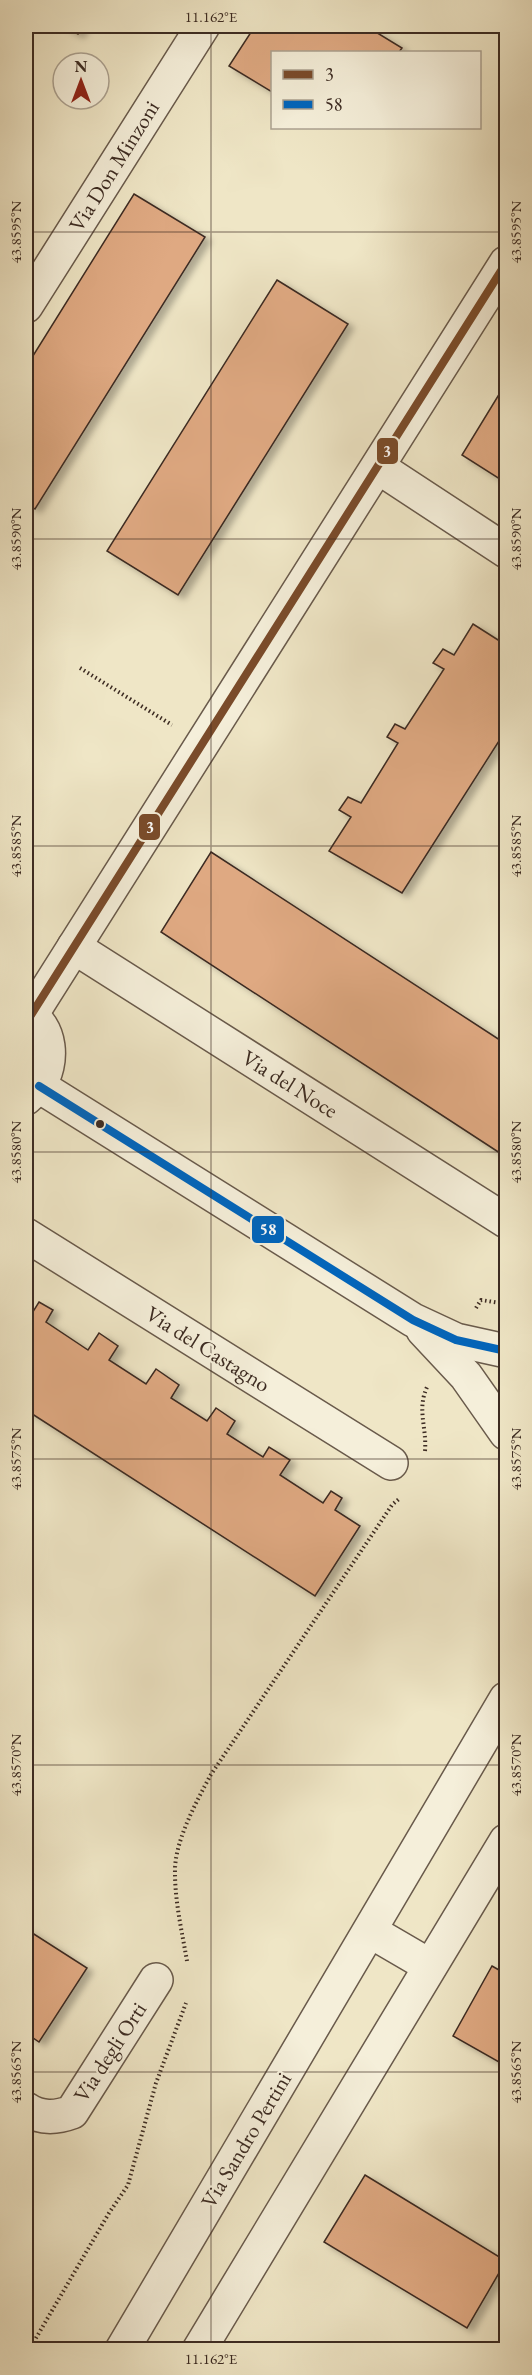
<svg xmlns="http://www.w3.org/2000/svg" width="532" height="2375" font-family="'EB Garamond',serif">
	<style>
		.building { fill: #dfa982; stroke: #3c2b22; stroke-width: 1.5; filter: url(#shadow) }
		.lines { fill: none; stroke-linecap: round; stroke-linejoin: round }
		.minor-casing { stroke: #695a4b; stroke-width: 36 }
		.path { stroke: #3c2b22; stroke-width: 4; stroke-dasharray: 1.5 3; stroke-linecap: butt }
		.minor { stroke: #f5efda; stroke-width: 33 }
		.bus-1-casing { stroke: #f5efda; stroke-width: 12 }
		.bus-2-casing { stroke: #f5efda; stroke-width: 12 }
		.bus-1 { stroke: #7a4b2a; stroke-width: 8 }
		.bus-2 { stroke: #0065bd; stroke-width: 8 }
		.ticks { fill: none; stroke: #3c2b22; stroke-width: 1.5; stroke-opacity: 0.45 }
		.bus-dot { fill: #3c2b22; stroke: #f5efda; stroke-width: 2 }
		.labels { text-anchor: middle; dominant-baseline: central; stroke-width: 4.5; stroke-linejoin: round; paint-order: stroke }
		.street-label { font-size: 22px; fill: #3c2b22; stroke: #f5efda }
		.line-badge { stroke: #f5efda; stroke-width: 2 }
		.badge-label { font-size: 16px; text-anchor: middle; font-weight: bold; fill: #fff }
		.neatline { fill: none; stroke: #3c2b22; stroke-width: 2 }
		.ticks-label { font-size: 15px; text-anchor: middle; fill: #3c2b22 }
	</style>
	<defs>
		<filter id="shadow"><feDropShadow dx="6" dy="4" stdDeviation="3" flood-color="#0004"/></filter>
	</defs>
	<rect width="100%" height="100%" fill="#efe6c6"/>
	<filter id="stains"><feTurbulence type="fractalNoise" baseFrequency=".00333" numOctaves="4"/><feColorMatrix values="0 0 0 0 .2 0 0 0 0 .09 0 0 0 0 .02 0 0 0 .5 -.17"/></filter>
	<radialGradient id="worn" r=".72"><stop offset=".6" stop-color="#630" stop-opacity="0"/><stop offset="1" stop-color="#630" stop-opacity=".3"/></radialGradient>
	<!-- building -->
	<g class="building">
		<path d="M63 26H83L78 34Z"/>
		<path d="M255 26H366L402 48 399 52H272V92L229 66Z"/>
		<path d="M134 194 205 237 35 509 26 503V367Z"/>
		<path d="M277 280 348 324 178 595 107 551Z"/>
		<path d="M506 383V483L462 455Z"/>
		<path d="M473 624 506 645V730L402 893 329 851 351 817 339 810 348 797 361 803 398 743 387 737 395 724 405 729 444 669 433 663 443 649 454 655Z"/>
		<path d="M211 852 506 1044V1157L161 932Z"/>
		<path d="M39 1302 53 1310 46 1322 88 1350 99 1333 118 1346 109 1360 146 1384 156 1369 179 1385 171 1398 207 1421 216 1408 235 1421 227 1434 263 1457 269 1447 290 1460 280 1475 323 1503 331 1491 342 1498 335 1510 360 1526 315 1596 26 1410V1311L31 1315Z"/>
		<path d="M26 1929 87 1968 39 2042 26 2033Z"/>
		<path d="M492 1966 506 1974V2066L453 2036Z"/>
		<path d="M365 2175 506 2261 467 2328 324 2242Z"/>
	</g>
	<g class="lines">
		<!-- minor casing -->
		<g class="minor-casing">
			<g id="minor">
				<path d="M26 306 203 26"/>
				<path d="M378 467 506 551"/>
				<path d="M74 947 506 1221"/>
				<path d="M26 1013C52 1026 54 1063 39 1085 36 1090 30 1094 26 1098"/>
				<path d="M31 1015 506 263"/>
				<path d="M39 1086 413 1320 456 1340 506 1351"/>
				<path d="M26 1235 391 1463"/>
				<path d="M423 1330 466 1376 506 1433"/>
				<path d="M370 1931 430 1966"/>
				<path d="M26 2109C41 2119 56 2118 72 2112L156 1980"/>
				<path d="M122 2350 506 1699"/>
				<path d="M199 2350 506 1841"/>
			</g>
		</g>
		<!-- path -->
		<g class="path">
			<path d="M80 668 172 725"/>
			<path d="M476 1308 481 1300 506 1304"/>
			<path d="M425 1451C427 1426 416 1409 428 1385"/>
			<path d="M187 1961C182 1932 175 1902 175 1873 174 1842 196 1803 210 1776L392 1505 400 1498"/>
			<path d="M29 2350 109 2213 128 2185 156 2083 186 2003"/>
		</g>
		<!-- minor -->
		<use href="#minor" class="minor"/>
		<!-- bus-1 casing -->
		<g class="bus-1-casing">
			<path id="bus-1" d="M31 1015 506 263"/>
		</g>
		<!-- bus-2 casing -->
		<g class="bus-2-casing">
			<path id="bus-2" d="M39 1086 413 1320 456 1340 506 1351"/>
		</g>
		<!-- bus-1 -->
		<use href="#bus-1" class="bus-1"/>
		<!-- bus-2 -->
		<use href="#bus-2" class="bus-2"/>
	</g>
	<!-- ticks -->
	<path class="ticks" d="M211 26V2350M26 232H506M26 539H506M26 846H506M26 1152H506M26 1459H506M26 1765H506M26 2072H506"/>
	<!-- markers -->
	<circle class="bus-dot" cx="100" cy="1124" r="5"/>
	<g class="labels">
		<!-- street labels -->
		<g class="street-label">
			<text transform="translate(114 166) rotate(-58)">Via Don Minzoni</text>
			<text transform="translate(290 1084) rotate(32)">Via del Noce</text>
			<text transform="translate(208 1349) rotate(32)">Via del Castagno</text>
			<text transform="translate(110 2052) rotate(-57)">Via degli Orti</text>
			<text transform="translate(246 2140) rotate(-59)">Via Sandro Pertini</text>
		</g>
	</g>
	<g class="line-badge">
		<rect x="376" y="437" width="23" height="28" rx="6" fill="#7a4b2a"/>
		<rect x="138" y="813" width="23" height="28" rx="6" fill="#7a4b2a"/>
		<rect x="251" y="1215" width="34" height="29" rx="6" fill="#0065bd"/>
	</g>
	<g class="badge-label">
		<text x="387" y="457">3</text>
		<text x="150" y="833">3</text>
		<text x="268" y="1235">58</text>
	</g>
	<!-- margin -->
	<rect width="532" height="2375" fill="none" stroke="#efe6c6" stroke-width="66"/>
	<!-- legend -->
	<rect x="271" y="51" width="210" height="78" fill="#f5efda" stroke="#aba190" stroke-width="1.5"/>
	<rect x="283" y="70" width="30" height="9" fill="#7a4b2a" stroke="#aba190" stroke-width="1.5"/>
	<text x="325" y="81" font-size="18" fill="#3c2b22">3</text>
	<rect x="283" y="100" width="30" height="9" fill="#0065bd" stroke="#aba190" stroke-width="1.5"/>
	<text x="325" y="111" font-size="18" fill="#3c2b22">58</text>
	<!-- north arrow -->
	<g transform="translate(81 81)"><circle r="28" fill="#f5efda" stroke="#aba190" stroke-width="1.5"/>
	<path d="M0-4.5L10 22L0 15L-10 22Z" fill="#8f2418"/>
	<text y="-9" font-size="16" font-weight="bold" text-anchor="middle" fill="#3c2b22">N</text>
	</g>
	<rect x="33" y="33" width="466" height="2309" class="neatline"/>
	<g class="ticks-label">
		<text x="211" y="22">11.162°E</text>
		<text transform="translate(16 232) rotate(-90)" y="5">43.8595°N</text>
		<text transform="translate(516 232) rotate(-90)" y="5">43.8595°N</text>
		<text transform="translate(16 539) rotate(-90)" y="5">43.8590°N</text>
		<text transform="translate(516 539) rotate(-90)" y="5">43.8590°N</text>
		<text transform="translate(16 846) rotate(-90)" y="5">43.8585°N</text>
		<text transform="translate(516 846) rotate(-90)" y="5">43.8585°N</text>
		<text transform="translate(16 1152) rotate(-90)" y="5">43.8580°N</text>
		<text transform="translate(516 1152) rotate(-90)" y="5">43.8580°N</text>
		<text transform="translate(16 1459) rotate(-90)" y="5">43.8575°N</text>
		<text transform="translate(516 1459) rotate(-90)" y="5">43.8575°N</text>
		<text transform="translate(16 1765) rotate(-90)" y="5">43.8570°N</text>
		<text transform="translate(516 1765) rotate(-90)" y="5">43.8570°N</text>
		<text transform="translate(16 2072) rotate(-90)" y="5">43.8565°N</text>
		<text transform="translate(516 2072) rotate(-90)" y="5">43.8565°N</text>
		<text x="211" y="2364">11.162°E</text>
	</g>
	<rect width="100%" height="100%" filter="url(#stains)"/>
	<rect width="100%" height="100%" fill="url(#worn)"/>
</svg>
